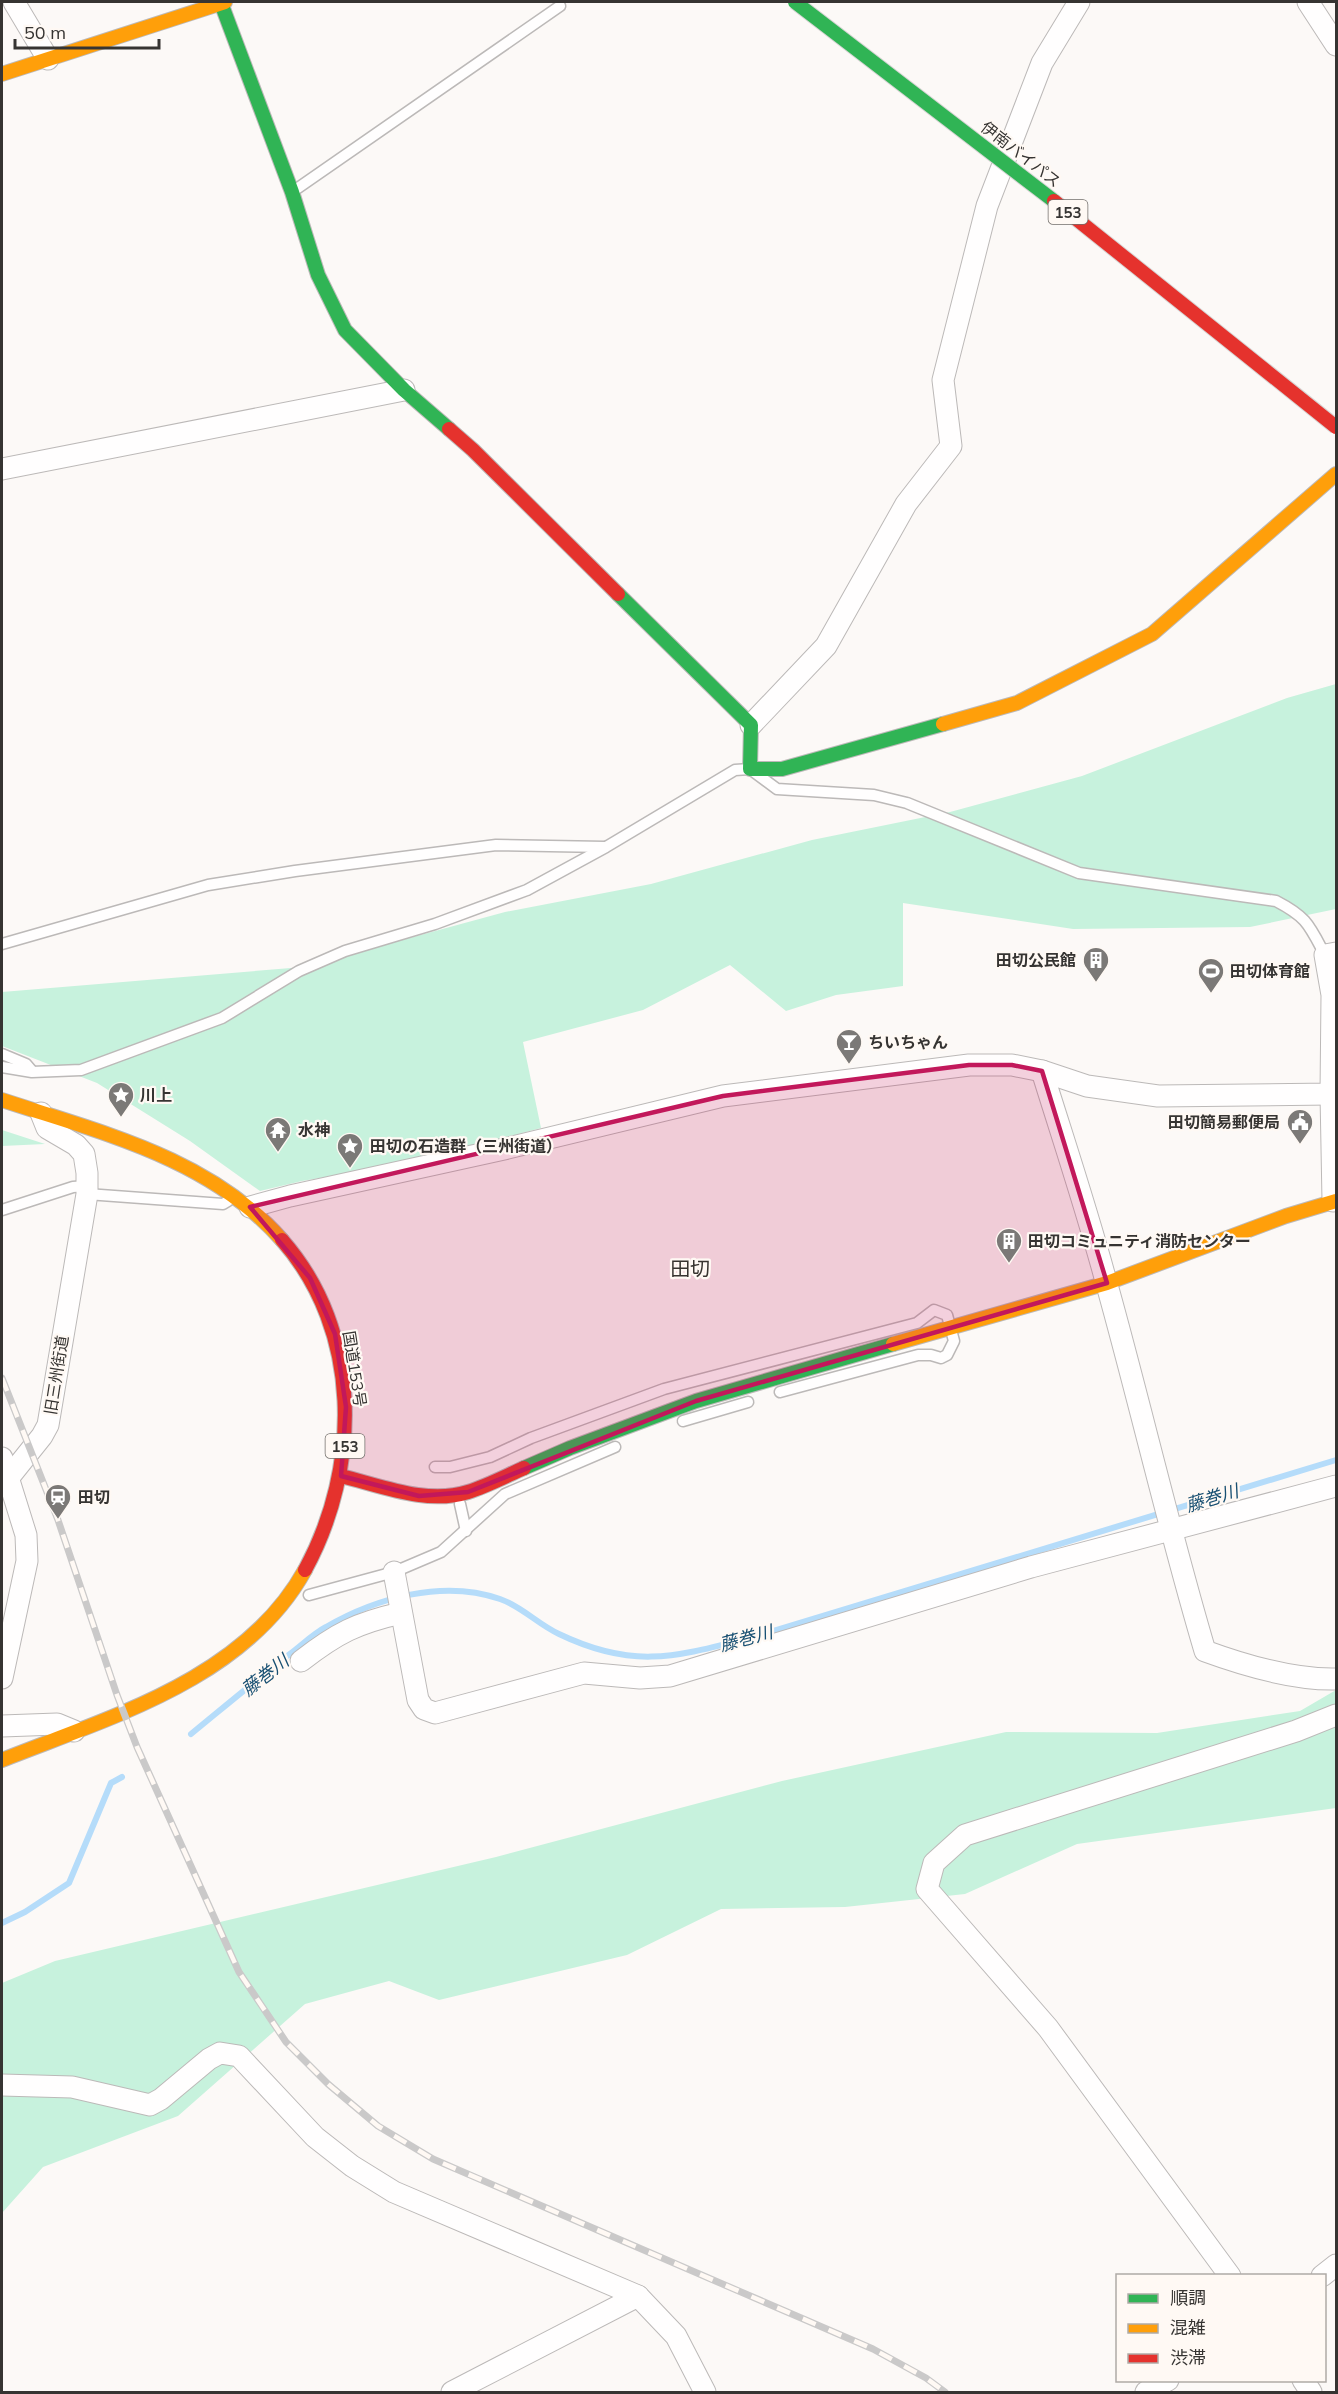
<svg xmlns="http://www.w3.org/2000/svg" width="1338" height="2394" font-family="Mulish,'Noto Sans JP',sans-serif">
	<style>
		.green { fill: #c7f2dd }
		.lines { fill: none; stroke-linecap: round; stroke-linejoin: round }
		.stream { stroke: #b5dcfa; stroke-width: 6 }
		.lane-casing { stroke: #bcb9b8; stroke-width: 13 }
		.street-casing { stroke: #bcb9b8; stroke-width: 23 }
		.fast-casing { stroke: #bcb9b8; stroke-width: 16 }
		.slow-casing { stroke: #bcb9b8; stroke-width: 16 }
		.jam-casing { stroke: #bcb9b8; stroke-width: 16 }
		.lane { stroke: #fffefe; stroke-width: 10 }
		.street { stroke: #fffefe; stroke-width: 21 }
		.fast { stroke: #30b455; stroke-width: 14 }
		.slow { stroke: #ff9f0a; stroke-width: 14 }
		.jam { stroke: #e5322d; stroke-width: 14 }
		.rail-casing { stroke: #cac9c9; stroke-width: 7 }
		.rail { stroke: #fff9f4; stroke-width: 4.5; stroke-dasharray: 14; stroke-linecap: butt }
		.fast-bridge-casing { stroke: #d6d4d3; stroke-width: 16; stroke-linecap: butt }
		.jam-bridge-casing { stroke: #d6d4d3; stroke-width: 16; stroke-linecap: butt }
		.fast-bridge { stroke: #30b455; stroke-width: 14 }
		.jam-bridge { stroke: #e5322d; stroke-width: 14 }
		.marked { fill: #c2185b; fill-opacity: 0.2; stroke: #c2185b; stroke-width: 4.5; stroke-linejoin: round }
		.labels { text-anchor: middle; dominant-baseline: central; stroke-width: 4.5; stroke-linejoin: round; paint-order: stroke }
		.shield { fill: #fff9f4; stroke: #726f6c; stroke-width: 1.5 }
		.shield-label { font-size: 15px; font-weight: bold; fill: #363432 }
		.street-label { font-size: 16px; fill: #363432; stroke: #fff9f4 }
		.poi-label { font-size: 16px; font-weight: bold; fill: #363432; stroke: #fff9f4; text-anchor: start }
		.water-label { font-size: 18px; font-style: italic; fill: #184f72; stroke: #fff9f4 }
		.quarter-label { font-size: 20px; fill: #383430; stroke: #fff9f4 }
	</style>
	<rect width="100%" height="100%" fill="#fcf9f7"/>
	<!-- green -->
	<g class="green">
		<path d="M1336 684V909L1250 927 1073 929 903 903V986L836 995 786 1011 730 965 643 1010 523 1042 541 1128 408 1163 302 1181 260 1191 190 1141 97 1083 2 1046V992L303 967 505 912 651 884 812 840 950 812 1082 776 1287 698Z"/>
		<path d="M2 1130 45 1144 2 1146Z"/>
		<path d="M1336 1690V1808L1077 1844 965 1894 845 1907 721 1909 627 1955 439 2000 389 1981 305 2004 178 2116 43 2167 2 2213V1983L55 1961 496 1857 782 1781 1006 1732 1157 1733 1300 1711Z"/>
	</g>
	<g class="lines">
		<!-- stream -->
		<g class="stream">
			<path d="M191 1734C224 1707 256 1680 290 1654 302 1645 313 1634 326 1627 376 1598 443 1579 500 1599 521 1606 539 1625 559 1634 636 1671 678 1656 757 1636L1336 1460"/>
			<path d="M2 1923 25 1912 69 1883 111 1783 122 1777"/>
		</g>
		<!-- lane casing -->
		<g class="lane-casing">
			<g id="lane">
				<path d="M295 190 560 6"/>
				<path d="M2 944 208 885 295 871 496 845 605 847"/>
				<path d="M2 1054 26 1064 32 1071"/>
				<path d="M2 1067 32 1072 81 1070 222 1018 299 971 345 951 435 924 527 890 606 847 735 770 750 769 777 789 874 795 907 803 1079 873 1276 901C1307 917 1309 925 1325 955"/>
				<path d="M87 1194 223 1204 228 1201"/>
				<path d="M2 1210 73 1187 87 1186"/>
				<path d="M683 1421 748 1402"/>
				<path d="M435 1467H450L490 1457 531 1438 664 1389 917 1323 934 1310 947 1315 954 1341 947 1355 941 1358 931 1355H918L780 1392"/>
				<path d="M460 1504 466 1531"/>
				<path d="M309 1595 394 1572 441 1552 505 1494 615 1447"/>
			</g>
		</g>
		<!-- street casing -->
		<g class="street-casing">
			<g id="street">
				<path d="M14 2 48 59"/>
				<path d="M1308 2 1336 45"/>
				<path d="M2 469 404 390"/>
				<path d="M751 725 826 646 906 504 951 446 943 380 987 206 1042 63 1079 2"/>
				<path d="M1042 1071C1064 1142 1088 1213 1107 1285 1141 1407 1169 1530 1205 1651 1246 1666 1293 1680 1336 1679"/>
				<path d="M1331 1094 1333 1201"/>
				<path d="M250 1207 290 1196 504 1149 723 1096 969 1065H1012L1042 1071 1087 1086 1158 1096 1331 1094 1332 995 1325 955 1336 953"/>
				<path d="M2 1458 26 1535 27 1561 2 1678"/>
				<path d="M2 1486 42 1436 48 1425 87 1194V1173L84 1154 76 1145 47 1128 41 1113"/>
				<path d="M394 1572 418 1700 424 1709 435 1713 584 1673 640 1678 670 1676 1031 1567 1336 1486"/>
				<path d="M301 1661C337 1633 357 1623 401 1613"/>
				<path d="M2 1726 57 1724 74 1731"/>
				<path d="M2 2085 72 2087 150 2105 161 2099 209 2059 220 2053 239 2056 315 2137 352 2166 394 2192 638 2296"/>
				<path d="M1230 2276 1048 2028 927 1889 934 1863 965 1835 1296 1731 1336 1715"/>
				<path d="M1322 2276 1336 2265"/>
				<path d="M1303 2380 1311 2392"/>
				<path d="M452 2392 638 2296 676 2336 705 2392"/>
				<path d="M1146 2392 1168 2380"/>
			</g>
		</g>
		<!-- fast casing -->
		<g class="fast-casing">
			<g id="fast">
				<path d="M221 3 292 192 318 275 345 330 404 390 449 429"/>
				<path d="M618 594 751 725 750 769H782L943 724"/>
				<path d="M524 1468 570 1448 696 1401 893 1344"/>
			</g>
		</g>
		<!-- slow casing -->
		<g class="slow-casing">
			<g id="slow">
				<path d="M2 74 225 2"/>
				<path d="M943 724 1017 703 1152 634 1336 474"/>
				<path d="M2 1100C102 1133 210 1158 282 1240"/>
				<path d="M893 1344 1107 1283 1286 1216 1336 1201"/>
				<path d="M2 1760C110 1717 245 1679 305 1570"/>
			</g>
		</g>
		<!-- jam casing -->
		<g class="jam-casing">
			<g id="jam">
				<path d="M449 429 473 450 618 594"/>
				<path d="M282 1240C362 1331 361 1467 305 1570"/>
				<path d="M341 1476C382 1486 427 1505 468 1492 487 1486 506 1476 524 1468"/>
			</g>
		</g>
		<!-- lane -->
		<use href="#lane" class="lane"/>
		<!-- street -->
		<use href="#street" class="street"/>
		<!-- fast -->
		<use href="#fast" class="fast"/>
		<!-- slow -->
		<use href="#slow" class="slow"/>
		<!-- jam -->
		<use href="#jam" class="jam"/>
		<!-- rail casing -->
		<g class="rail-casing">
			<path id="rail" d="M2 1378 58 1520 117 1695 137 1747 239 1972 286 2042 328 2084 378 2126 433 2159 873 2349 926 2378 945 2392"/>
		</g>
		<!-- rail -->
		<use href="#rail" class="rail"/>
		<!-- fast-bridge casing -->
		<g class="fast-bridge-casing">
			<path id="fast-bridge" d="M795 2 1054 201"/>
		</g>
		<!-- jam-bridge casing -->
		<g class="jam-bridge-casing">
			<path id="jam-bridge" d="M1054 201 1336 427"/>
		</g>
		<!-- fast-bridge -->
		<use href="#fast-bridge" class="fast-bridge"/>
		<!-- jam-bridge -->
		<use href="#jam-bridge" class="jam-bridge"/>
	</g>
	<!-- marked area -->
	<path class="marked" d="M969 1065H1012L1042 1071 1107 1283 696 1401 468 1492 419 1496 341 1476 346 1407 335 1334 310 1278 250 1207 723 1096Z"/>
	<!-- icons -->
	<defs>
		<g id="building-pin" transform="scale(1.35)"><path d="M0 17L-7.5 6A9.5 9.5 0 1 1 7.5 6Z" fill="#7b7977" stroke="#fff9f4"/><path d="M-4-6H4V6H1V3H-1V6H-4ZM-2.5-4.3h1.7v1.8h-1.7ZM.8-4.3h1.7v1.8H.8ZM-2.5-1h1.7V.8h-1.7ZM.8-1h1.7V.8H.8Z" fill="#fff"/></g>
		<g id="stadium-pin" transform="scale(1.35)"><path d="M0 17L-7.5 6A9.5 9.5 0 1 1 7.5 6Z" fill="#7b7977" stroke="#fff9f4"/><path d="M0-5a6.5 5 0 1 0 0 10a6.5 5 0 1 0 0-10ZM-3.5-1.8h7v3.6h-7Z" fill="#fff"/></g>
		<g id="bar-pin" transform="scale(1.35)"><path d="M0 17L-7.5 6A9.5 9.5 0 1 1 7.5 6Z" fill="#7b7977" stroke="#fff9f4"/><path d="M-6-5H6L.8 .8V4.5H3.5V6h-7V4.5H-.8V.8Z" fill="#fff"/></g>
		<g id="sight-pin" transform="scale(1.35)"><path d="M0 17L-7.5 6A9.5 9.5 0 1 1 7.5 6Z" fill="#7b7977" stroke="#fff9f4"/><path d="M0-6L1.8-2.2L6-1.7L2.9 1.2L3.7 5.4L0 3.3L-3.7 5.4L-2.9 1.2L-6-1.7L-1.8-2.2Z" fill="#fff"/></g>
		<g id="civic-pin" transform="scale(1.35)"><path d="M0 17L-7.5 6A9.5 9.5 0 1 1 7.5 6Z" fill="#7b7977" stroke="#fff9f4"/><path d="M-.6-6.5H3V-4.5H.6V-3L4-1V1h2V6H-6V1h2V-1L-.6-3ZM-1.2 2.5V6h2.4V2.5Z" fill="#fff"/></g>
		<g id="temple-pin" transform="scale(1.35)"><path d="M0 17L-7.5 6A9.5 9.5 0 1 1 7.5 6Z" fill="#7b7977" stroke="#fff9f4"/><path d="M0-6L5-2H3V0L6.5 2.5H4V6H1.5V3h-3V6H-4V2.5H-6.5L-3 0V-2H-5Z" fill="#fff"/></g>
		<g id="station-pin" transform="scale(1.35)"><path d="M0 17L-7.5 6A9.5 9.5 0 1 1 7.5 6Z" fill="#7b7977" stroke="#fff9f4"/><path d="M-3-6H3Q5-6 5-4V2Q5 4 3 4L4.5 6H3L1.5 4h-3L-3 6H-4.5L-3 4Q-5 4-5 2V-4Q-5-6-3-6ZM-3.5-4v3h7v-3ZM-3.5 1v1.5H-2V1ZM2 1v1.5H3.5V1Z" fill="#fff"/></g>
	</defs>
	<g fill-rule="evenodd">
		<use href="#building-pin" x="1096" y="960"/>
		<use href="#stadium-pin" x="1211" y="971"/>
		<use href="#bar-pin" x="849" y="1042"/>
		<use href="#sight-pin" x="121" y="1095"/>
		<use href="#civic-pin" x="1300" y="1122"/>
		<use href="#temple-pin" x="278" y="1130"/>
		<use href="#sight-pin" x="350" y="1146"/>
		<use href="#building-pin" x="1009" y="1241"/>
		<use href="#station-pin" x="58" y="1497"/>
	</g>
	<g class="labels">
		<!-- shield labels -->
		<g class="shield">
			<rect x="1048.5" y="200" width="39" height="24" rx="4.5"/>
			<rect x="325.5" y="1434" width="39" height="24" rx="4.5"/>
		</g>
		<g class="shield-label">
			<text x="1068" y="212">153</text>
			<text x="345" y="1446">153</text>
		</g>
		<!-- street labels -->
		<g class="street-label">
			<text transform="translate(1021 154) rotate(38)">伊南バイパス</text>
			<text transform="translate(355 1369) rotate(81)">国道153号</text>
			<text transform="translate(56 1375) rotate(-81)">旧三州街道</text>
		</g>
		<!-- poi labels -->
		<g class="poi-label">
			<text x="1076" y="960" text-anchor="end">田切公民館</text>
			<text x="1230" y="971">田切体育館</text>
			<text x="868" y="1042">ちいちゃん</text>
			<text x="140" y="1095">川上</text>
			<text x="1280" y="1122" text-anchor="end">田切簡易郵便局</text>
			<text x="298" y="1130">水神</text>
			<text x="370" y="1146">田切の石造群（三州街道）</text>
			<text x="1028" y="1241">田切コミュニティ消防センター</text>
			<text x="78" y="1497">田切</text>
		</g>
		<!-- water labels -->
		<g class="water-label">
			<text transform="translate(1212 1498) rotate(-17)">藤巻川</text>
			<text transform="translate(746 1638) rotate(-15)">藤巻川</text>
			<text transform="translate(265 1675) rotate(-38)">藤巻川</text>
		</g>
		<!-- quarter labels -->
		<g class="quarter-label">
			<text x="690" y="1268">田切</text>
		</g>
	</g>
	<!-- border -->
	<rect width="1338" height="2394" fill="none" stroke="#363432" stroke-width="6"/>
	<!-- legend -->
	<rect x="1116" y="2274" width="210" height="108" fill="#fff9f4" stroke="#afaaa6" stroke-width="1.5"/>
	<rect x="1128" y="2294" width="30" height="9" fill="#30b455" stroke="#afaaa6" stroke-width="1.5"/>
	<text x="1170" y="2304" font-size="18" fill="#363432">順調</text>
	<rect x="1128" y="2324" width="30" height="9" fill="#ff9f0a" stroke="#afaaa6" stroke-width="1.5"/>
	<text x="1170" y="2334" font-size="18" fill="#363432">混雑</text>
	<rect x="1128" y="2354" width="30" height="9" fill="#e5322d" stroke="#afaaa6" stroke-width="1.5"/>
	<text x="1170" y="2364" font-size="18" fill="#363432">渋滞</text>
	<!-- scale -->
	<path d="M15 39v9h144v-9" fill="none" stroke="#363432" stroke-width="3"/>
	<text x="24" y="39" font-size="18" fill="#363432" stroke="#fff9f4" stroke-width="4.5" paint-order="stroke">50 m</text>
</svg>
